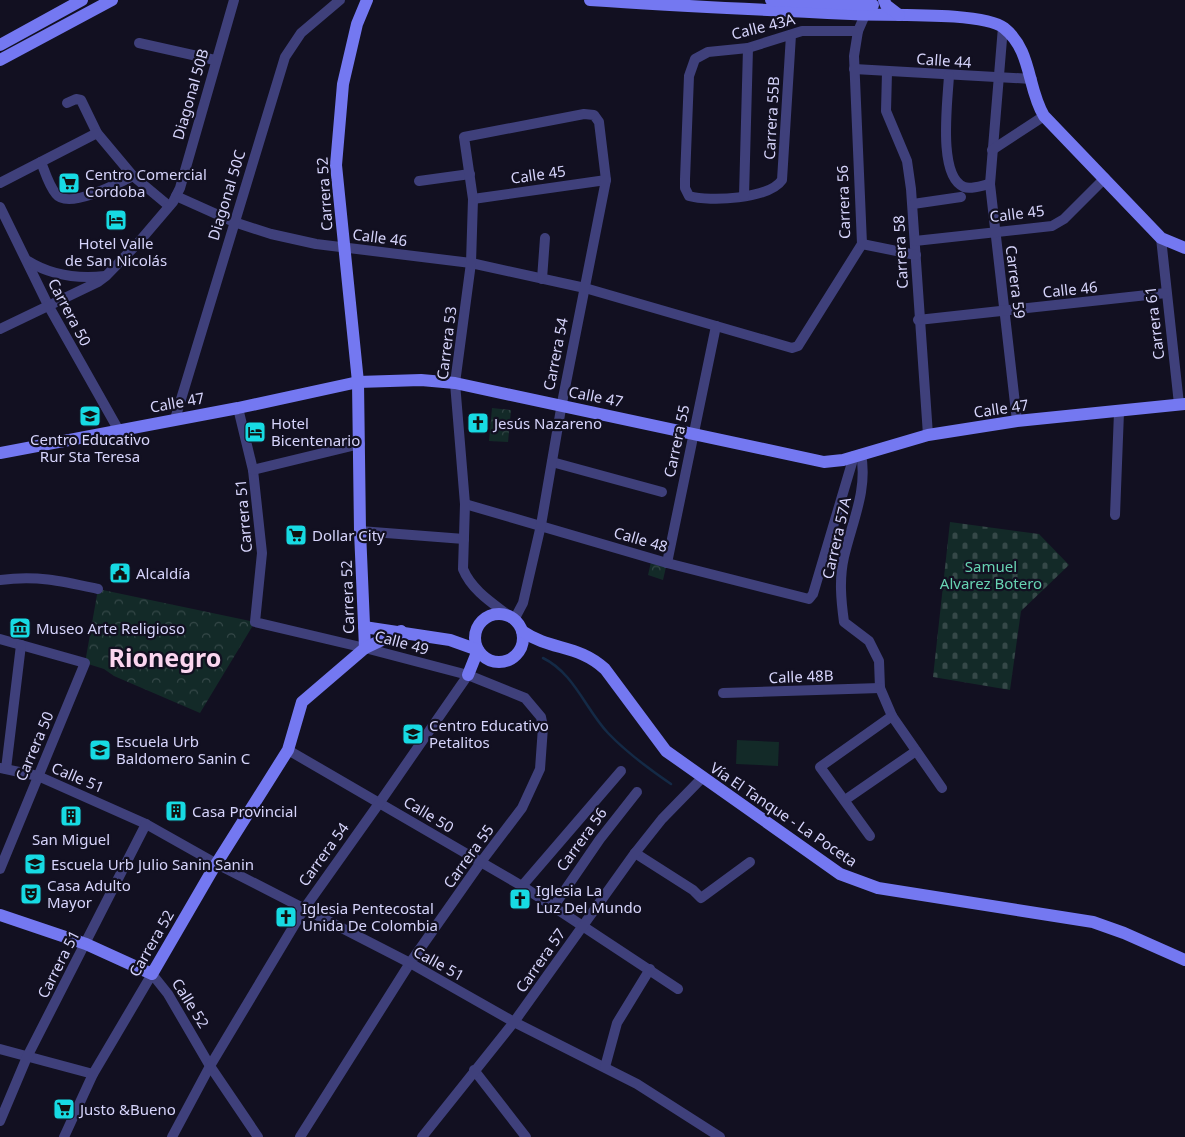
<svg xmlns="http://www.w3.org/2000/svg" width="1185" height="1137" font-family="'Noto Sans',sans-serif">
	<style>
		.forest { fill: url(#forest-crowns) }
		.cemetery { fill: url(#cemetery-stones) }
		.pitch { fill: #132a28 }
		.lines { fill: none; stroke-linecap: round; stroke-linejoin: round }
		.stream { stroke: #142a46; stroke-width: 2.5 }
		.street { stroke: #3f407b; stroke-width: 10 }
		.secondary { stroke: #7478f1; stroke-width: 12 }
		.labels { text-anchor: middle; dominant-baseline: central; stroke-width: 4.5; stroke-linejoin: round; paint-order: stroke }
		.street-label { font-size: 15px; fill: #d6d4fb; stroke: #121021 }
		.poi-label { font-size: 15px; fill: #d6d4fb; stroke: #121021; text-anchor: start }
		.park-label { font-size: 15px; fill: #67d3b2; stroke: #121021 }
		.town-label { font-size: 25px; font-weight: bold; fill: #fbd5ef; stroke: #121021 }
	</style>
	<defs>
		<pattern id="forest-crowns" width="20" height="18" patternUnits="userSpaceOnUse" patternTransform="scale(1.25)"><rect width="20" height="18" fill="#132a28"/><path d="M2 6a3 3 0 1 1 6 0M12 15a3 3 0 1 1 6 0" fill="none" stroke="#354848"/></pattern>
		<pattern id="cemetery-stones" width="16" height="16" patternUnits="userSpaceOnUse" patternTransform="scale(1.25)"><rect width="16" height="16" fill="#132a28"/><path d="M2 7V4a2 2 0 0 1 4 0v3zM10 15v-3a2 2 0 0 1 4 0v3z" fill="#354848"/></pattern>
	</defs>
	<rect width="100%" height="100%" fill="#121021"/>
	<!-- forest -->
	<g class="forest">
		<path d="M492 408 511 410 508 442 489 441Z"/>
		<path d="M651 562 666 567 663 580 648 575Z"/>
		<path d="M98 589 255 622 200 713 114 676 104 669 85 663Z"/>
	</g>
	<!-- cemetery -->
	<path class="cemetery" d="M950 522 1039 534 1069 565 1021 611 1010 690 933 677Z"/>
	<!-- pitch -->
	<path class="pitch" d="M737 740 779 742 778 766 736 764Z"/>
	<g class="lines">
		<!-- stream -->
		<path class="stream" d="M543 658C574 673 586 710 608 733 627 753 649 769 671 784"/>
		<!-- street -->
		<g class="street">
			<path d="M1003 27 990 184 1017 421"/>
			<path d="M791 35 782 180C769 199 710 202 689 196L685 188V179L689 76 695 59 708 52 748 48 802 31H858"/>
			<path d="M139 43 215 60"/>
			<path d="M854 69 1032 79"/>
			<path d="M887 72 886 111 907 161 911 189 928 435"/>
			<path d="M949 75C948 99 937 176 964 187 971 190 983 185 990 184"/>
			<path d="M67 103 76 99 81 100 97 133 133 176 169 206"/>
			<path d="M992 150 1044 116"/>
			<path d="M41 162C45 172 49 186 56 194 68 210 119 183 133 176"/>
			<path d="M419 181 470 174"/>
			<path d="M0 183 97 133"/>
			<path d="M176 196 234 222 271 234 316 244 471 263 585 288 792 348 798 346 862 244 854 56 858 31 865 15"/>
			<path d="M744 196 748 48"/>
			<path d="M473 199 606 180"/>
			<path d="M913 204 961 197"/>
			<path d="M0 207 48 305 118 429"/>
			<path d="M1161 238 1179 404"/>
			<path d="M915 241 1052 226 1064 219 1105 178"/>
			<path d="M862 244 916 255"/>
			<path d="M28 261C52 276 77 279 105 276"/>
			<path d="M542 279 545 238"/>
			<path d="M918 320 1166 293"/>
			<path d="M0 329 98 282 106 276 138 243 173 202 180 188 234 0"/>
			<path d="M238 408 253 470 262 553 255 622 365 648 468 675 525 698 541 717 543 727 540 769 522 808 481 862 410 963 300 1137"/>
			<path d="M175 419 285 57 301 33 340 0"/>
			<path d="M861 454C868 490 852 522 844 557 839 579 841 600 844 622L869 641 879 661 880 688 892 716 942 788"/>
			<path d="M552 462 662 492"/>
			<path d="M253 470 360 444"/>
			<path d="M465 504 667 563 809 599 813 594 854 456"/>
			<path d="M1115 515 1119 412"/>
			<path d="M360 531 464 539"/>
			<path d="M667 563 716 326"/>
			<path d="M0 580C37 575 62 581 98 589"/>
			<path d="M512 618C494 604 472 591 463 569L465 504 455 383 471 263 473 199 464 137 584 114 594 115 599 122 606 180 562 403 541 525 523 603 514 620"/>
			<path d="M0 639 85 663 0 869"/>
			<path d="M723 693 880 688"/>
			<path d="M288 750 522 886 678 989"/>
			<path d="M0 768 38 776 146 824 217 864 410 963 514 1022 637 1084 720 1137"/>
			<path d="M6 769 21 645"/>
			<path d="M845 800 916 751"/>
			<path d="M870 836 820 767 892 716"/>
			<path d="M635 853 693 890 701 898 750 862"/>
			<path d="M522 886 621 771"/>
			<path d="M554 906 600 839 637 792"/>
			<path d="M0 1049 93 1074"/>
			<path d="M605 1067 617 1023 650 969"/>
			<path d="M474 1070 526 1137"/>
			<path d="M0 1121 27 1057 146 824"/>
			<path d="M64 1137 93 1074 152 974 168 994 210 1066 258 1137"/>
			<path d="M172 1137 210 1066 304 909 380 802 468 675"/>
			<path d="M422 1137 514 1022 635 853 662 819 702 778"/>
		</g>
		<!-- secondary -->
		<g class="secondary">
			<path d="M590 0C677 6 764 10 851 14 882 16 983 11 1004 28 1032 50 1027 88 1044 116L1161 238 1185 248"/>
			<path d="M771 0 873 5"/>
			<path d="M884 0 886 5 899 15"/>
			<path d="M0 45 82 0"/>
			<path d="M0 60 112 0"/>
			<path d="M0 453 238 408 358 382 421 380 455 383 824 462 843 460 928 435 1017 421 1185 404"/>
			<circle cx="499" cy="638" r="24"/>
			<path d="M364 627 450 640 478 650 468 675"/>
			<path d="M522 631C551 651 578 644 605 669L666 751 840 874 878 888 1093 922 1124 933 1185 960"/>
			<path d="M365 648 360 531 358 382 336 165 343 84 357 24 367 0"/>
			<path d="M0 915 86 944 152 974 213 869 288 750 302 702 365 648 401 631"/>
		</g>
	</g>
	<!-- icons -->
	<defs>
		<g id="supermarket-square" transform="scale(1.125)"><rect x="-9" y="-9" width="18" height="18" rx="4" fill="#17dae3" stroke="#121021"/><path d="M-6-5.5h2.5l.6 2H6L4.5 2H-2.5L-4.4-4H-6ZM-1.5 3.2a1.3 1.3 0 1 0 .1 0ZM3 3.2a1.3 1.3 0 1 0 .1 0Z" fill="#111"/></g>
		<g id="hotel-square" transform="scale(1.125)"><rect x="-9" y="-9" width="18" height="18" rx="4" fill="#17dae3" stroke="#121021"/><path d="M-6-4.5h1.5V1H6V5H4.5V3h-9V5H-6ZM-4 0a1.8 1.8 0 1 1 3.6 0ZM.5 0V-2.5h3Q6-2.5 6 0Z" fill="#111"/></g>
		<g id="school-square" transform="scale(1.125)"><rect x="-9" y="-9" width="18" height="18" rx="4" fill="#17dae3" stroke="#121021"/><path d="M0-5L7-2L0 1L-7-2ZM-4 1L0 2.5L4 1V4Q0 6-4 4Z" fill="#111"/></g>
		<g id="church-square" transform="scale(1.125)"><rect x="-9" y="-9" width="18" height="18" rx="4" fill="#17dae3" stroke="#121021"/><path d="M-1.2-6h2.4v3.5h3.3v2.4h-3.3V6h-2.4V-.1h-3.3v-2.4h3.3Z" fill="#111"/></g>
		<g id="civic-square" transform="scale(1.125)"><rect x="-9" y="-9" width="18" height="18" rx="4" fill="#17dae3" stroke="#121021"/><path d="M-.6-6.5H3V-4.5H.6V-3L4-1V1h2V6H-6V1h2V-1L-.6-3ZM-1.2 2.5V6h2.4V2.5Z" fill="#111"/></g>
		<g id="museum-square" transform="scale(1.125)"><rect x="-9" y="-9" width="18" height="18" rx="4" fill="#17dae3" stroke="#121021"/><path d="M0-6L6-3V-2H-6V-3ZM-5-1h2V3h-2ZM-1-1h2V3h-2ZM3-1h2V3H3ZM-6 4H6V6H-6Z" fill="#111"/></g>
		<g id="building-square" transform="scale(1.125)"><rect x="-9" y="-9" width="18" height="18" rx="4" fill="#17dae3" stroke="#121021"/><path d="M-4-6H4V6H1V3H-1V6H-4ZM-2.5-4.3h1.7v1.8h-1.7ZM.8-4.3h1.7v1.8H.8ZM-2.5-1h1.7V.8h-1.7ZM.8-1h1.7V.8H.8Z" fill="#111"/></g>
		<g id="theatre-square" transform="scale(1.125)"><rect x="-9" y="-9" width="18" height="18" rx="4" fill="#17dae3" stroke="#121021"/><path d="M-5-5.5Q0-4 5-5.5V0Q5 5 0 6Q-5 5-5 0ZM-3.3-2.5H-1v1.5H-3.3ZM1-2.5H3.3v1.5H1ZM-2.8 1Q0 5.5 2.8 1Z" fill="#111"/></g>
	</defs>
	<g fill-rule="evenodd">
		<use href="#supermarket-square" x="69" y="183"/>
		<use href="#hotel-square" x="116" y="220"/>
		<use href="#school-square" x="90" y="416"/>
		<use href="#church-square" x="478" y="423"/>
		<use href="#hotel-square" x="255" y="432"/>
		<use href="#supermarket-square" x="296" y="535"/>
		<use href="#civic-square" x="120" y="573"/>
		<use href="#museum-square" x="20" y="628"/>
		<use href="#school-square" x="413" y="734"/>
		<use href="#school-square" x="100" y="750"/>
		<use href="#building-square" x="176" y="811"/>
		<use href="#building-square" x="71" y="816"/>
		<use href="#school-square" x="35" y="864"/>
		<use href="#theatre-square" x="31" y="894"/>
		<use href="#church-square" x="520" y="899"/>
		<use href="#church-square" x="286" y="917"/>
		<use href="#supermarket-square" x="64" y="1109"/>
	</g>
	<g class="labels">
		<!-- street labels -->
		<g class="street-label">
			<text transform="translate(763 26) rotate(-14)">Calle 43A</text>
			<text transform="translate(944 60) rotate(4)">Calle 44</text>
			<text transform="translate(190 94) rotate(-74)">Diagonal 50B</text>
			<text transform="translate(771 118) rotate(-87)">Carrera 55B</text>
			<text transform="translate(538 174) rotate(-8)">Calle 45</text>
			<text transform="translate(324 194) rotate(-94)">Carrera 52</text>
			<text transform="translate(226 195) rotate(-73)">Diagonal 50C</text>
			<text transform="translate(843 202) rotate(-92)">Carrera 56</text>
			<text transform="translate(1017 213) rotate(-7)">Calle 45</text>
			<text transform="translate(380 237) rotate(7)">Calle 46</text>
			<text transform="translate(900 252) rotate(-93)">Carrera 58</text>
			<text transform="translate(1016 282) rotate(83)">Carrera 59</text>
			<text transform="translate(1070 289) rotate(-6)">Calle 46</text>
			<text transform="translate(70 312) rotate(62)">Carrera 50</text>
			<text transform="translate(1154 323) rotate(-97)">Carrera 61</text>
			<text transform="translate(446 343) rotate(-83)">Carrera 53</text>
			<text transform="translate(555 354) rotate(-79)">Carrera 54</text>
			<text transform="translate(596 396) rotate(11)">Calle 47</text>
			<text transform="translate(177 402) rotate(-10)">Calle 47</text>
			<text transform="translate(1001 408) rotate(-8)">Calle 47</text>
			<text transform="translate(676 441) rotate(-78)">Carrera 55</text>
			<text transform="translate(243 516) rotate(-95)">Carrera 51</text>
			<text transform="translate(836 538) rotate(-77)">Carrera 57A</text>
			<text transform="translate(641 539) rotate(16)">Calle 48</text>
			<text transform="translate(347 597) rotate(-92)">Carrera 52</text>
			<text transform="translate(402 642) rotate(15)">Calle 49</text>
			<text transform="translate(801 676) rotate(-2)">Calle 48B</text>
			<text transform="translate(34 746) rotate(-67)">Carrera 50</text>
			<text transform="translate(78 777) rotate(23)">Calle 51</text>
			<text transform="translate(429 814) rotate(31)">Calle 50</text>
			<text transform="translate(784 814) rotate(34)">Vía El Tanque - La Poceta</text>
			<text transform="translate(581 839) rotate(-54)">Carrera 56</text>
			<text transform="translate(323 854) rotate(-54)">Carrera 54</text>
			<text transform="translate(468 856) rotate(-54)">Carrera 55</text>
			<text transform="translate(151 943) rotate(-60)">Carrera 52</text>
			<text transform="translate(540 960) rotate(-55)">Carrera 57</text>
			<text transform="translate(439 963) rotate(29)">Calle 51</text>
			<text transform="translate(58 964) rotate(-63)">Carrera 51</text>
			<text transform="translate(191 1003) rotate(58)">Calle 52</text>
		</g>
		<!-- poi labels -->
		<g class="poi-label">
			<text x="85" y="174">Centro Comercial<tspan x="85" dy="17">Cordoba</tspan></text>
			<text x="116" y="243" text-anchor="middle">Hotel Valle<tspan x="116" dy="17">de San Nicolás</tspan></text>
			<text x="271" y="423">Hotel<tspan x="271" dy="17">Bicentenario</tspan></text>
			<text x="494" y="423">Jesús Nazareno</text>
			<text x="90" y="439" text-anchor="middle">Centro Educativo<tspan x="90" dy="17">Rur Sta Teresa</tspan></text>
			<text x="312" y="535">Dollar City</text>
			<text x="136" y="573">Alcaldía</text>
			<text x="36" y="628">Museo Arte Religioso</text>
			<text x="429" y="725">Centro Educativo<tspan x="429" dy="17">Petalitos</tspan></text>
			<text x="116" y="741">Escuela Urb<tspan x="116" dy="17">Baldomero Sanin C</tspan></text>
			<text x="192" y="811">Casa Provincial</text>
			<text x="71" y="839" text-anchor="middle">San Miguel</text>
			<text x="51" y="864">Escuela Urb Julio Sanin Sanin</text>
			<text x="47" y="885">Casa Adulto<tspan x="47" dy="17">Mayor</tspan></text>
			<text x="536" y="890">Iglesia La<tspan x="536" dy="17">Luz Del Mundo</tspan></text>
			<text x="302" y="908">Iglesia Pentecostal<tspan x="302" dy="17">Unida De Colombia</tspan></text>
			<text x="80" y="1109">Justo &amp;Bueno</text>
		</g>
		<!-- park labels -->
		<g class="park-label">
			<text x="991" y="566">Samuel<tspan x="991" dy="17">Alvarez Botero</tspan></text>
		</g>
		<!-- town labels -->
		<g class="town-label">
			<text x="165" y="657">Rionegro</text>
		</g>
	</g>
</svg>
